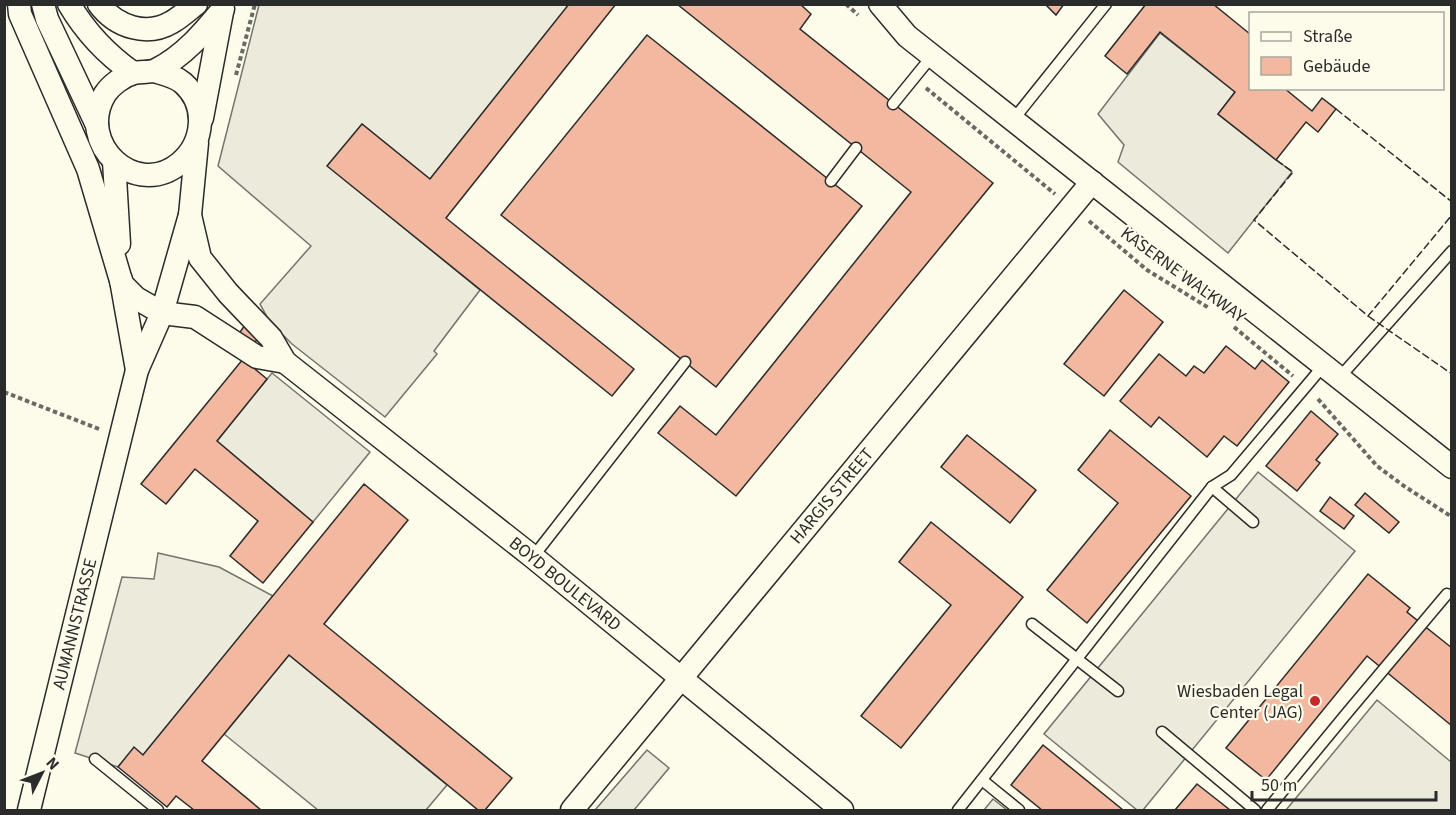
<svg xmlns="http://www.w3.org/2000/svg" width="1456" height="815" font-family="'Source Sans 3',sans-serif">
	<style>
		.parking { fill: #eceadb; stroke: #74746e; stroke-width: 1.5 }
		.building { fill: #f2b8a0; stroke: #2b2b2b; stroke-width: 1.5 }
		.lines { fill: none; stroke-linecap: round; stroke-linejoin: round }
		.service-casing { stroke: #2b2b2b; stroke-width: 13 }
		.minor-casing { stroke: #2b2b2b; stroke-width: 25 }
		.path { stroke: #6a6964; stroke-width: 4; stroke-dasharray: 4.5 3; stroke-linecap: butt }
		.service { stroke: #fdfbea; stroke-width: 10 }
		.minor { stroke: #fdfbea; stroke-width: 22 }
		.fence { stroke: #2b2b2b; stroke-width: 1.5; stroke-dasharray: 8 3; stroke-linecap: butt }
		.poi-dot { fill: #c62828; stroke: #fdfbea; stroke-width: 2 }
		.labels { text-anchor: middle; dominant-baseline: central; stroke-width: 4.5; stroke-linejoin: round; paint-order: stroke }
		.street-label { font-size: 18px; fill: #2b2b2b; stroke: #fdfbea }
		.poi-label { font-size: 18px; fill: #2b2b2b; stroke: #fdfbea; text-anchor: end }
	</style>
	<rect width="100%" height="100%" fill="#fdfbea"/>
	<!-- parking -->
	<g class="parking">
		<path d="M259 5H569L430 179 362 124 328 166 480 290 434 351 437 354 385 417 292 344 270 322 260 304 311 246 218 166Z"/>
		<path d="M1160 33 1235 92 1218 114 1292 172 1228 253 1118 162 1124 145 1098 114Z"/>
		<path d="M272 373 370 452 313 522 217 441Z"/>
		<path d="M1258 472 1355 551 1143 810H1137L1044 734Z"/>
		<path d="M158 553 219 567 273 596 143 755 134 748 118 767 75 753 122 577 154 579Z"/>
		<path d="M289 655 447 785 426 810H318L224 734Z"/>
		<path d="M1377 700 1451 762V810H1286Z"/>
		<path d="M647 750 669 768 634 810H595Z"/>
		<path d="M993 799 1007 810H984Z"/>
	</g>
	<!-- building -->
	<g class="building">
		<path d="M569 4H616L446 218 634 369 612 396 327 166 362 124 430 179Z"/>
		<path d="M677 4H800L811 14 800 29 993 183 736 496 658 433 680 406 716 435 911 192Z"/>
		<path d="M1045 4H1064L1056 15Z"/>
		<path d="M1146 4H1213L1250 34V88H1284L1312 111 1322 98 1336 109 1318 132 1306 122 1276 160 1218 114 1235 92 1160 32 1127 74 1105 56Z"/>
		<path d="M647 35 862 206 716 387 501 215Z"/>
		<path d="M1124 290 1163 322 1104 396 1064 364Z"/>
		<path d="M247 322 262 333 252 346 238 335Z"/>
		<path d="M1226 346 1255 369 1262 360 1289 382 1237 446 1224 436 1207 457 1159 417 1151 427 1120 401 1159 354 1186 376 1194 366 1204 373Z"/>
		<path d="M243 359 267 379 217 441 313 522 263 583 230 556 258 521 195 469 166 504 141 484Z"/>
		<path d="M1311 411 1338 434 1316 460 1320 463 1297 491 1266 466Z"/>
		<path d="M1110 430 1191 496 1087 623 1047 590 1118 503 1078 470Z"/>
		<path d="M967 435 1036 490 1010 523 941 467Z"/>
		<path d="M364 484 408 520 324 624 512 778 485 810H478L289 655 202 761 261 810H194L176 796 167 807 118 767 134 747 143 755Z"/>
		<path d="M1365 493 1399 522 1389 533 1355 505Z"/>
		<path d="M1330 497 1354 516 1344 529 1320 511Z"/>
		<path d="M931 522 1023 597 901 748 861 716 951 605 899 562Z"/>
		<path d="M1368 574 1410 608 1407 612 1452 648V726L1367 656 1266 780 1226 748Z"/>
		<path d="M1043 745 1123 810H1042L1011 785Z"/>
		<path d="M1197 784 1230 810H1175Z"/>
	</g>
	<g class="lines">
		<!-- service casing -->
		<g class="service-casing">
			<g id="service">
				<path d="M893 104 932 56"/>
				<path d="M1013 120 1106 4"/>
				<path d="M831 181 856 148"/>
				<path d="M1340 377 1452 251"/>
				<path d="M1212 487 1253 522"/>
				<path d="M533 557 685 362"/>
				<path d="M1032 624 1118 691"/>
				<path d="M1162 732 1255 810"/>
				<path d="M95 759 158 810"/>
				<path d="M982 780 1019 810"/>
				<path d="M958 810 1212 487 1231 475 1324 365"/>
				<path d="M1267 810 1347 713 1447 594"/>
			</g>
		</g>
		<!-- minor casing -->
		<g class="minor-casing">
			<g id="minor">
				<path d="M19 4 20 14 88 169 122 284 136 298 162 313 195 317 257 357 285 362"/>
				<path d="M43 4 47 19 97 125"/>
				<path d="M69 4C86 33 106 54 133 73"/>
				<path d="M99 4C116 27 147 37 172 22 181 17 188 10 196 4"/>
				<path d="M880 4 907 36 1452 467"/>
				<path d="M154 71C164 74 175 76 183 83 208 105 204 143 180 163 136 200 75 144 105 94 111 85 123 76 134 73 141 71 149 73 156 70 184 56 204 32 223 9"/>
				<path d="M202 118 222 12"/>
				<path d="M114 161 119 244"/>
				<path d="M190 215 200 258 228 293 271 338 285 362 533 557 842 810"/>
				<path d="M121 280 137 370"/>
				<path d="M29 810 137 370 162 313 190 215 197 143"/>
				<path d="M572 810 1092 182"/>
			</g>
		</g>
		<!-- path -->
		<g class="path">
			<path d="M846 4 858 15"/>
			<path d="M236 75 255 4"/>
			<path d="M926 88 1055 194"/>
			<path d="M1089 221 1147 270 1209 308"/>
			<path d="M1234 327 1293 376"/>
			<path d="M4 392 99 429"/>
			<path d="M1318 399 1377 466 1404 486 1452 517"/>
		</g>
		<!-- service -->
		<use href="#service" class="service"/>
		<!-- minor -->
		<use href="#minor" class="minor"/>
		<!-- fence -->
		<g class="fence">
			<path d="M1336 109 1452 202"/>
			<path d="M1276 160 1293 172 1254 220 1368 316 1452 215"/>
			<path d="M1368 316 1452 374"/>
		</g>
	</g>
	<!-- markers -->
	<circle class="poi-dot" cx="1315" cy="701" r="6"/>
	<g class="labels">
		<!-- street labels -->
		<g class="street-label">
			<text transform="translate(1183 275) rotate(36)">KASERNE WALKWAY</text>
			<text transform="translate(832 496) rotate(-50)">HARGIS STREET</text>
			<text transform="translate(565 584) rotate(39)">BOYD BOULEVARD</text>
			<text transform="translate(75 624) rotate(-76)">AUMANNSTRASSE</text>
		</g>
		<!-- poi labels -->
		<g class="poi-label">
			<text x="1303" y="691">Wiesbaden Legal<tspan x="1303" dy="21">Center (JAG)</tspan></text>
		</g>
	</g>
	<!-- border -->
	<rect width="1456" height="815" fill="none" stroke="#2b2b2b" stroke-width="12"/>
	<!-- legend -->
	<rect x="1249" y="12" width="195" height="78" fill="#fdfbea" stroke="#a9a89e" stroke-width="1.5"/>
	<rect x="1261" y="32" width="30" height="9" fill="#fdfbea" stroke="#a9a89e" stroke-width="1.5"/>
	<text x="1303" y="42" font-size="18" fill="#2b2b2b">Straße</text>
	<rect x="1261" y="57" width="30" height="18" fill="#f2b8a0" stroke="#a9a89e" stroke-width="1.5"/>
	<text x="1303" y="72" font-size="18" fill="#2b2b2b">Gebäude</text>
	<!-- north arrow -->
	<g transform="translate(42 773) rotate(48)" stroke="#fdfbea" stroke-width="4.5" paint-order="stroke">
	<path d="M0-4.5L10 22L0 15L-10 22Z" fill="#2b2b2b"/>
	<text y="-9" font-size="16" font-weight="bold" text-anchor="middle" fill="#2b2b2b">N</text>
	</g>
	<!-- scale -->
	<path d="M1252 791v9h184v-9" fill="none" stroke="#2b2b2b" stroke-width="3"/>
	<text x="1261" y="791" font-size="18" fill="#2b2b2b" stroke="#fdfbea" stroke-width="4.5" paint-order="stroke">50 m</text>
</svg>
